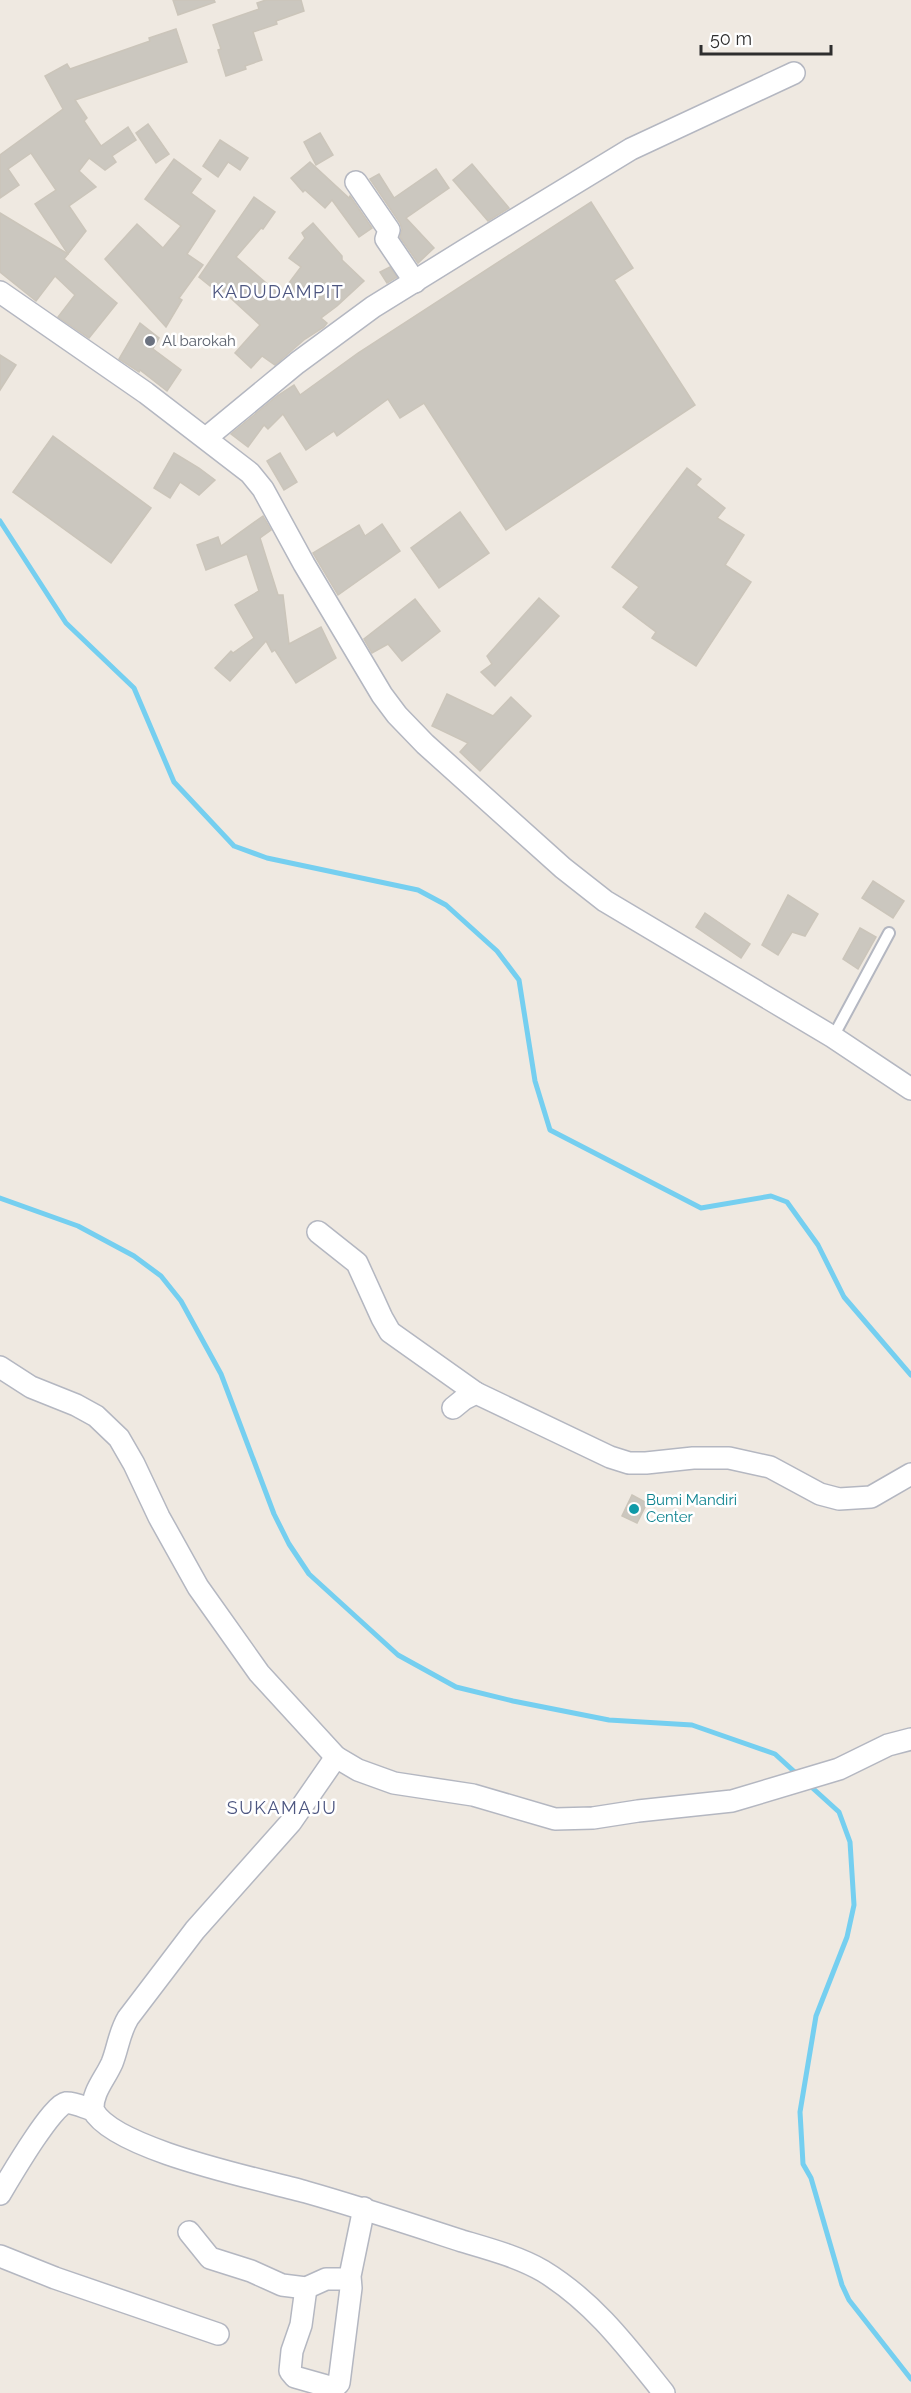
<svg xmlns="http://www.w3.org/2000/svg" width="911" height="2393" font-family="Raleway,sans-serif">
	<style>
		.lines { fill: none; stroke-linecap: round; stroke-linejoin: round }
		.stream { stroke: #75cff0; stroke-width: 5 }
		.building { fill: #cbc7bf; stroke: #cbc5ba; stroke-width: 1.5 }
		.service-casing { stroke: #b4b7c1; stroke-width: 14 }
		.minor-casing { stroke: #b4b7c1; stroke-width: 24 }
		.service { stroke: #fff; stroke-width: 10 }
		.minor { stroke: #fff; stroke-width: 21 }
		.worship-dot { fill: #6b7280; stroke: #fff; stroke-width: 2 }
		.culture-dot { fill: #0f9aa8; stroke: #fff; stroke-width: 2 }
		.labels { text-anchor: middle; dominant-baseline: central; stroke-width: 5; stroke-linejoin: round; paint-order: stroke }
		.worship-label { font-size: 15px; fill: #5b616d; stroke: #fff; text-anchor: start }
		.culture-label { font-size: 15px; fill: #0d838f; stroke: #fff; text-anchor: start }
		.quarter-label { font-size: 18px; letter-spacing: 1.5px; fill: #4d5680; stroke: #fff }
	</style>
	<rect width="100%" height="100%" fill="#efe9e1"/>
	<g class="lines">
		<!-- stream -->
		<g class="stream">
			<path d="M0 521 66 623 134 688 174 782 234 846 267 858 418 890 446 905 497 951 519 980 535 1081 550 1130 701 1208 771 1196 787 1202 818 1245 844 1297 911 1375"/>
			<path d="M0 1198 78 1226 134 1256 161 1276 181 1301 221 1374 274 1514 289 1544 309 1574 398 1655 456 1687 513 1701 609 1720 692 1725 775 1754 798 1775"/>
			<path d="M807 1783 839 1812 850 1842 854 1905 847 1937 816 2016 800 2112 803 2164 811 2178 842 2285 849 2300 911 2379"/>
		</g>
	</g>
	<!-- building -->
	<g class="building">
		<path d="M173 0H214L215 2 178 15Z"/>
		<path d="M266 0H301L304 11 276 21 277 24 253 32 262 60 245 66 246 69 226 76 218 50 221 49 213 25 259 9 257 3Z"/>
		<path d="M176 29 187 62 75 100 87 118 84 121 101 146 128 127 136 140 112 156 116 162 105 170 89 158 79 171 96 187 69 206 86 231 68 254 35 204 56 190 31 153 8 169 19 185 0 198V155L63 109 45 76 67 64 70 69 150 41 149 38Z"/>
		<path d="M148 124 169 154 156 163 136 133Z"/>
		<path d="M320 133 333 155 316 165 304 142Z"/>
		<path d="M220 140 248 158 240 170 228 162 218 177 203 166Z"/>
		<path d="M174 159 201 179 191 193 215 211 187 254 203 265 179 298 182 300 166 327 105 259 137 224 163 248 181 226 145 199Z"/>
		<path d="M310 162 349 198 350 196 372 228 359 237 332 200 325 208 305 190 303 192 291 178Z"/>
		<path d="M472 164 509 208 488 221 453 180Z"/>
		<path d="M436 169 449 188 406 218 434 248 418 263 400 237 402 229 400 223 370 179 379 174 394 198Z"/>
		<path d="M254 197 275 212 263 229 261 228 236 257 280 295 301 267 289 258 305 238 302 233 313 223 342 256V260L364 281 337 306 321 318 327 323 324 327 305 339 275 365 262 356 251 368 235 353 260 325 213 282 210 286 199 277Z"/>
		<path d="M591 202 633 268 614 280 695 405 506 530 424 403 400 418 388 399 337 436 334 431 306 450 283 414 268 429 264 425 248 447 231 434 277 396 294 385 300 395 358 353Z"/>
		<path d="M0 213 68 254 64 259 117 303 89 338 58 317 75 295 55 276 36 301 0 272Z"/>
		<path d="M390 267 397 277 387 283 380 272Z"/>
		<path d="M140 323 159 338 153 349 181 370 167 391 140 370 139 372 119 359Z"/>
		<path d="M0 355 16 365 0 390Z"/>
		<path d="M53 436 151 508 111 563 13 492Z"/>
		<path d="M174 453 199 468 215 480 199 495 180 482 170 498 154 488Z"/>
		<path d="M280 453 297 482 284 490 267 461Z"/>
		<path d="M687 468 701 479 696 485 725 508 717 518 744 535 725 565 751 582 696 666 652 638 656 632 623 607 639 587 612 567Z"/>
		<path d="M460 512 489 553 439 588 411 548Z"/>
		<path d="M263 516 271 530 260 538 278 595H283L289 644 321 627 336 658 296 683 275 650 272 652 266 641 230 681 215 668 231 651 233 653 254 638 235 605 259 591 247 554 206 570 197 545 218 537 221 546Z"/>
		<path d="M382 524 400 551 338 595 313 553 359 525 365 536Z"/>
		<path d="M539 598 559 616 495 686 481 672 492 664 487 656Z"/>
		<path d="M415 599 440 631 402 661 388 644 372 653 364 639Z"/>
		<path d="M447 694 493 716 511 697 531 716 480 771 460 752 468 743 432 726Z"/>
		<path d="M873 881 904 901 893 918 862 898Z"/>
		<path d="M788 895 818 914 805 936 792 932 778 955 762 945Z"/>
		<path d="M705 913 750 944 741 958 696 927Z"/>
		<path d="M860 928 876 937 858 969 843 959Z"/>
		<path d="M632 1495 647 1503 637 1523 622 1516Z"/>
	</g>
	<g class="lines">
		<!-- service casing -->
		<g class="service-casing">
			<path id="service" d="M833 1037 889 933"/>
		</g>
		<!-- minor casing -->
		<g class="minor-casing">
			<g id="minor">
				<path d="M356 182 389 230 386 239 415 282"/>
				<path d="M0 292 146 393 250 473 263 489 304 564 382 695 397 715 425 744 563 868 605 901 833 1037 911 1089"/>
				<path d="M206 438 297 363 373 307 465 250 631 149 794 73"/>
				<path d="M318 1232 357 1263 382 1318 390 1332 476 1393"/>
				<path d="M0 1367 31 1387 76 1405 96 1416 119 1438 134 1464 159 1517 198 1587 259 1673 336 1757 358 1770 394 1783 473 1795 555 1819 593 1818 638 1811 732 1801 839 1769 888 1745 911 1739"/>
				<path d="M453 1408 464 1399 476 1393 610 1457 629 1463H646L693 1458H729L770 1467 820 1494 839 1499 871 1497 911 1474"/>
				<path d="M336 1757 291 1822 195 1930 128 2018C119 2033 118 2048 112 2063 105 2079 92 2092 93 2110 114 2150 260 2179 306 2192 359 2207 410 2224 462 2241 489 2249 519 2257 543 2271 594 2302 628 2348 664 2393"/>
				<path d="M0 2194C9 2179 52 2105 66 2103 74 2102 85 2108 93 2110"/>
				<path d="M189 2232 210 2258 251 2271 282 2285 306 2288 326 2279H349"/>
				<path d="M0 2256 55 2278 218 2334"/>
				<path d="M306 2288 301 2325 292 2351 290 2371 295 2377 334 2388 339 2383 351 2288 350 2276 364 2208"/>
			</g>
		</g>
		<!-- service -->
		<use href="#service" class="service"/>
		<!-- minor -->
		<use href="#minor" class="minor"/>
	</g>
	<!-- markers -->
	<circle class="worship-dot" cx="150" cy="341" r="6"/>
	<circle class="culture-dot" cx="634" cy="1509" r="6"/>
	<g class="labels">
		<!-- worship labels -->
		<g class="worship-label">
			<text x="162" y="341">Al barokah</text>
		</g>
		<!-- culture labels -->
		<g class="culture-label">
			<text x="646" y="1500">Bumi Mandiri<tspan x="646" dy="17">Center</tspan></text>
		</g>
		<!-- quarter labels -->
		<g class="quarter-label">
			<text x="278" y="291">KADUDAMPIT</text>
			<text x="282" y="1807">SUKAMAJU</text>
		</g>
	</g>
	<!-- scale -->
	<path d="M701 45v9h130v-9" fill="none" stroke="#2e2e2e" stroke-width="3"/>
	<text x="710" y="45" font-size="18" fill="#2e2e2e" stroke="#ffffff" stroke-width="4.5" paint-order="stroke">50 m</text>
</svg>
